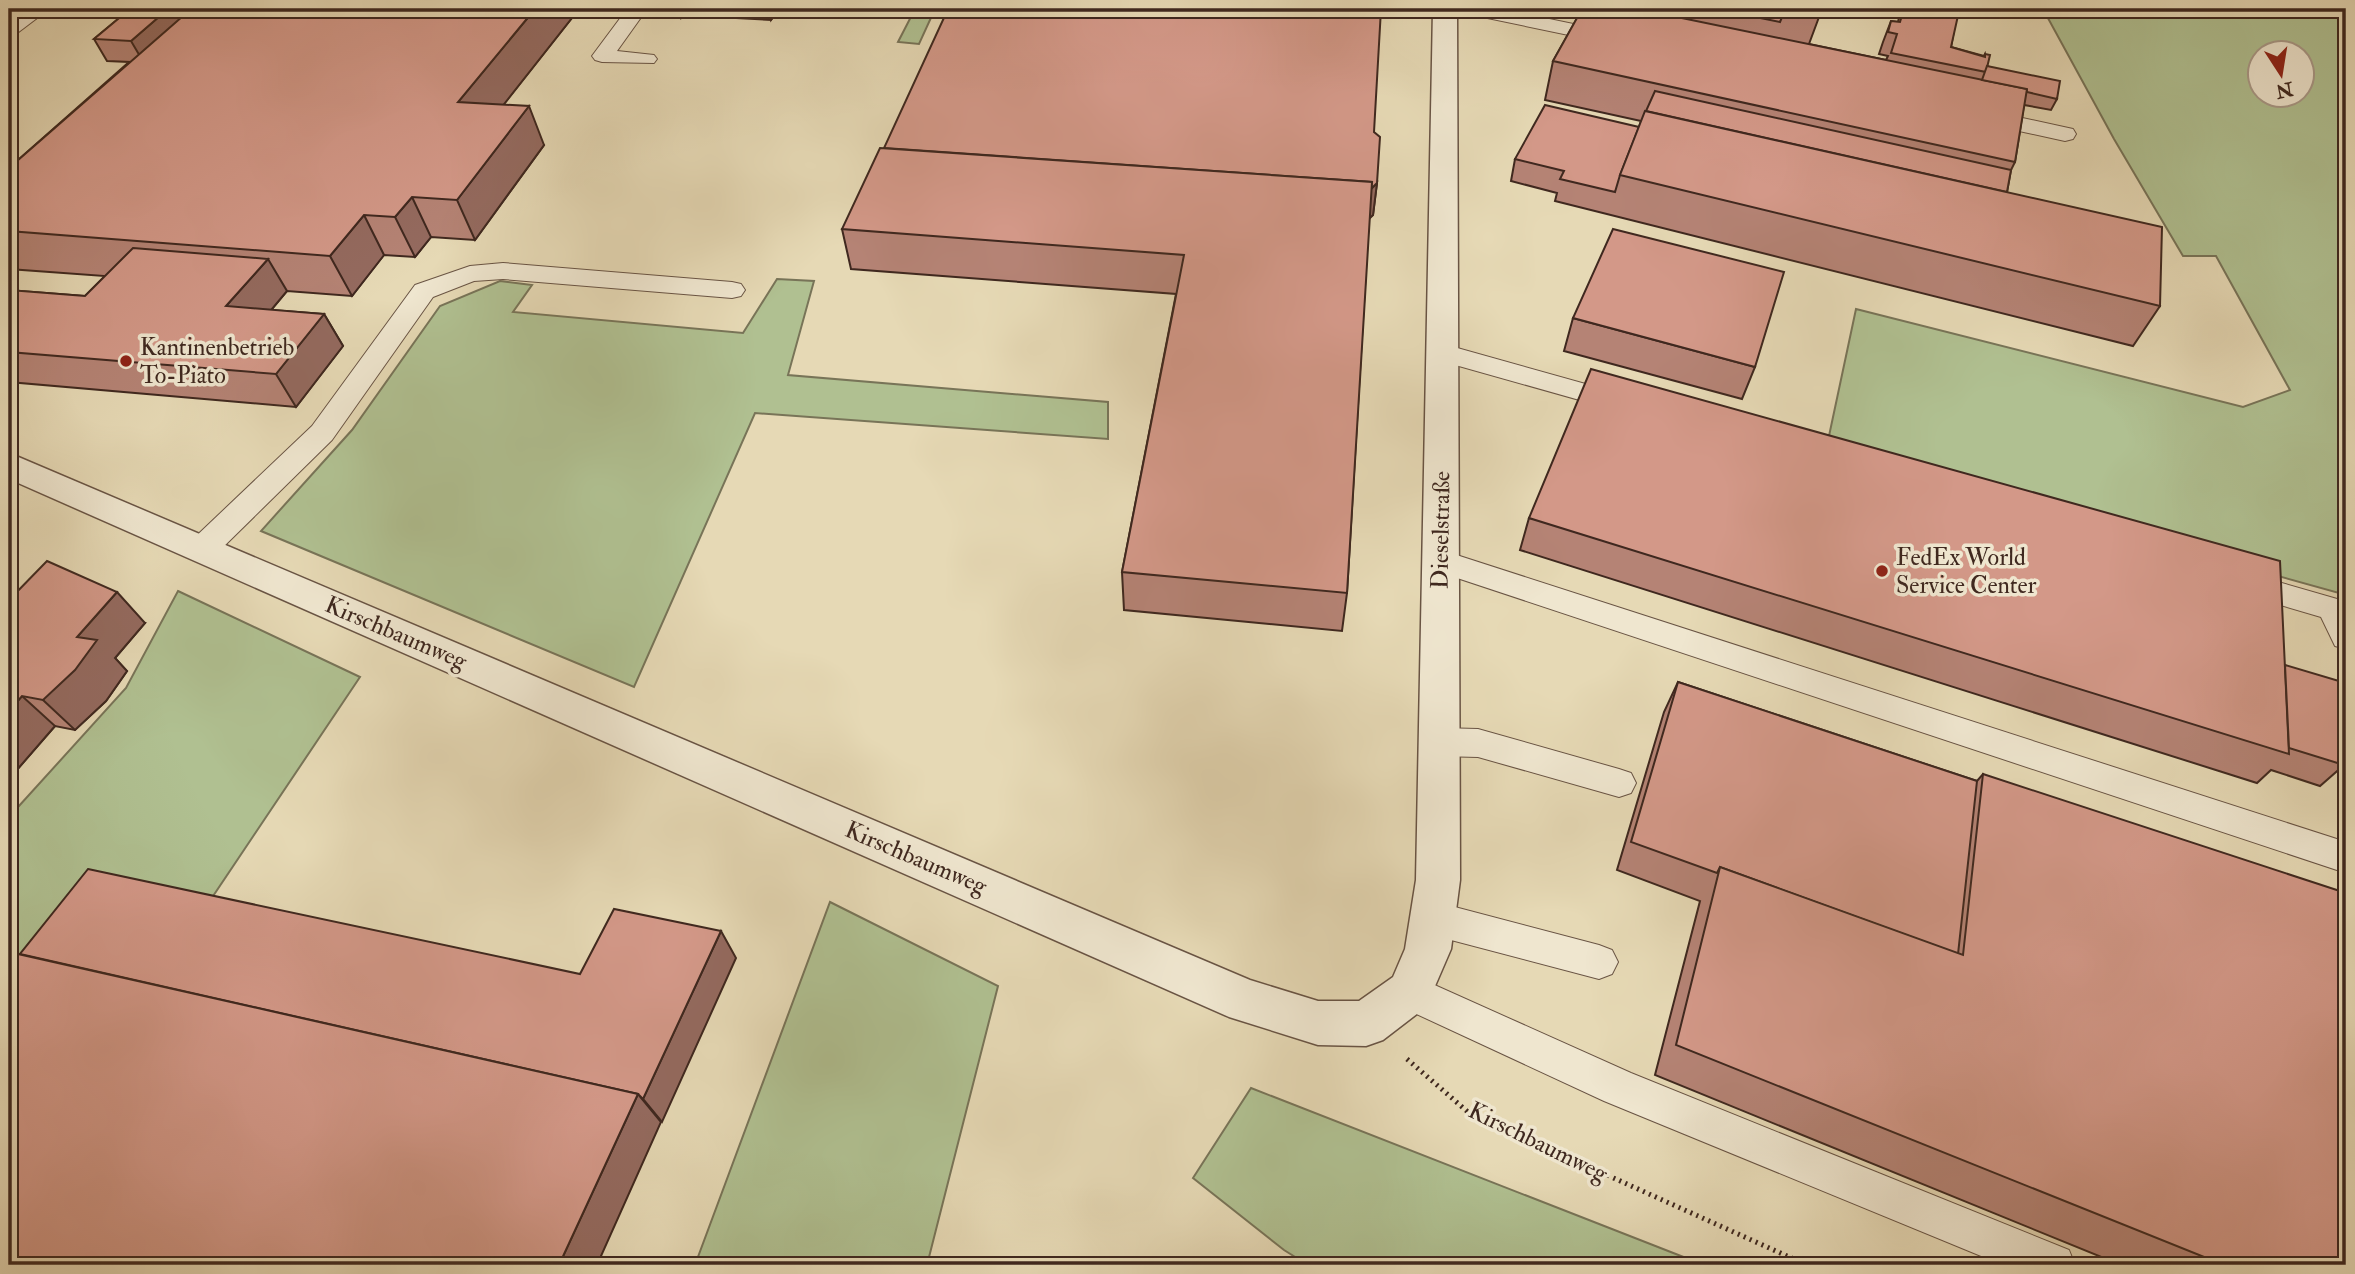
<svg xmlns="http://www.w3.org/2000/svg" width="2355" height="1274" font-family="'IM FELL Double Pica',serif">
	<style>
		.green { fill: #b0c091; stroke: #787458; stroke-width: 2; fill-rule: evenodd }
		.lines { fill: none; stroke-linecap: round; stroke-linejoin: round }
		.lane-casing { stroke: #695444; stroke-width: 2 }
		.street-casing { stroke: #695444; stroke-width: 3 }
		.path { stroke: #3f281f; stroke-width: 5; stroke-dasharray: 2 4.5; stroke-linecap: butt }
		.lane { fill: #efe6cf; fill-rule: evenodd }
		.street { fill: #efe6cf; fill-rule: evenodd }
		.wall { fill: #b58375; stroke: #3f281f; stroke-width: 2 }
		.shaded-wall { fill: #946a5f; stroke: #3f281f; stroke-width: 2 }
		.building { fill: #d39888; stroke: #3f281f; stroke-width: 2 }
		.poi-dot { fill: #8f2418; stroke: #efe6cf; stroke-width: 2.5 }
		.labels { text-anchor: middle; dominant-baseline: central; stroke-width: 7; stroke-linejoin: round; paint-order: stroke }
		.poi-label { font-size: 24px; fill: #3f281f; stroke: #efe6cf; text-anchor: start }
		.street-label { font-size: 24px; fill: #3f281f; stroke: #efe6cf }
	</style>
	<rect width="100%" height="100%" fill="#e6d9b5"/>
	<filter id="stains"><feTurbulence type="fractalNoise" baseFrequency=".00286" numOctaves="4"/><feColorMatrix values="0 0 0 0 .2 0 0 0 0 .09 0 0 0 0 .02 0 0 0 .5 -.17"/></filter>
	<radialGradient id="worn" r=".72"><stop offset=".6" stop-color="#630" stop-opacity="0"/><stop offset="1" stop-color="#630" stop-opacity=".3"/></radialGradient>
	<!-- green -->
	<g class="green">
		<path d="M915 9H935L919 44 898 42Z"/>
		<path d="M2043 9H2346V595L1826 450 1856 309 2243 407 2290 390 2216 256H2183L2114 139ZM2260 52H2302V94H2260Z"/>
		<path d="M777 279 814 281 788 375 1108 402V439L755 413 634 687 261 531 352 430 440 306 500 281 532 285 513 312 743 333Z"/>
		<path d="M178 591 360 677 201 914 9 1043V817L126 688Z"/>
		<path d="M830 902 998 986 927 1265H695Z"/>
		<path d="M1251 1088 1704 1265H1308L1284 1250 1193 1178Z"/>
	</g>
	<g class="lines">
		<!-- lane casing -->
		<g class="lane-casing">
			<g id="lane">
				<path d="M26 9H49L16 34 9 36V21Z"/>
				<path d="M627 9H647L617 51 654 55 657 59 654 63 602 62 595 60 592 56Z"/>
				<path d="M1463 9H1501L1612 32 1619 34 1622 38 1619 42 1612 44 1473 15 1466 13Z"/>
				<path d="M1981 109 2073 129 2076 134 2073 139 2065 141 1973 121 1970 116 1973 111Z"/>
				<path d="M503 263 732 282 741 284 745 290 741 296 732 298 503 279 474 281 433 297 332 440 213 557 202 560 191 557 187 549 191 541 312 426 415 285 470 266Z"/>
				<path d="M1443 344 1632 397 1636 403 1632 409 1622 412 1434 359 1430 353 1434 347Z"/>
				<path d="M1441 550 2346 842V873L1430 569 1426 561 1430 553Z"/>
				<path d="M2240 571 2344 601 2346 649 2335 646 2321 617 2229 590 2225 582 2229 574Z"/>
				<path d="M1439 728 1478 729 1619 769 1631 773 1636 783 1631 793 1619 797 1478 757 1439 756 1427 752 1422 742 1427 732Z"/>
				<path d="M1432 901 1599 945 1612 950 1618 962 1612 974 1599 979 1432 935 1419 930 1414 918 1419 906Z"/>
				<path d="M1410 974 1631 1073 2069 1250 2075 1265H2003L1604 1101 1397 1005 1391 992 1397 979Z"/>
			</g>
		</g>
		<!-- street casing -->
		<g class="street-casing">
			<path id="street" d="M1433 9H1457L1460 880 1451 949 1426 1007 1383 1040 1366 1046 1318 1045 1229 1017 9 479V453L1250 980 1318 1001H1359L1393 977 1405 949 1416 880Z"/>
		</g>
		<!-- path -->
		<path class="path" d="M1407 1059 1469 1113 1807 1265"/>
		<!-- lane -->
		<use href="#lane" class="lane"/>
		<!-- street -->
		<use href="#street" class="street"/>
	</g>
	<!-- wall -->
	<g class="wall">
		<path d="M130 9H579L503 105 544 145 475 240 431 237 415 257 384 255 352 296 287 291 271 310 324 314 343 346 296 407 9 382V290L85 296 105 276 9 269V168L129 62 107 61 94 39Z"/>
		<path d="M649 9H688L681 18 651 16Z"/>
		<path d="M716 9H779L771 20 718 17Z"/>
		<path d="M1561 9H1822L1809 44 1886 60 1888 56 1879 54 1883 42 1891 21 1898 22 1901 9H1958L1951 47 1984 56 1985 54 1987 66 2057 99 2051 110 2024 105 2015 162 2011 170 2007 192 2160 306 2133 346 1555 201 1557 193 1511 181 1515 159 1639 127 1641 121 1545 100 1553 61 1580 13Z"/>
		<path d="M1374 132 1377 183 1373 215 1369 218 1347 593 1342 631 1124 610 1122 572 1176 294 851 269 842 229Z"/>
		<path d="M1573 318 1755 367 1742 399 1564 351Z"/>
		<path d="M1529 518 2285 665 2344 765 2320 786 2271 770 2257 783 1520 550Z"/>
		<path d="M9 600 145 623 115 658 127 671 106 701 75 730 55 726 9 779Z"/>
		<path d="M1678 682 1977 781 1983 774 2346 1265H2121L1655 1075 1700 901 1617 870 1664 712Z"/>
	</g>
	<!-- shaded-wall -->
	<g class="shaded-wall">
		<path d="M168 9H206L144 63 131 41Z"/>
		<path d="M535 9H579L475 141 458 102Z"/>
		<path d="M678 9H688L681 18Z"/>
		<path d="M769 9H779L771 20Z"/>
		<path d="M529 106 544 145 475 240 457 200Z"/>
		<path d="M1377 183 1373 215 1367 221 1371 189Z"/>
		<path d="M412 197 431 237 415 257 395 217Z"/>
		<path d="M364 215 384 255 352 296 330 256Z"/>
		<path d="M268 259 287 291 247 339 226 306Z"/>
		<path d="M324 314 343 346 296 407 276 374Z"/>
		<path d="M117 592 145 623 115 658 127 671 106 701 75 730 43 700 77 637Z"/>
		<path d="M22 696 55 726 9 779V711Z"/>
		<path d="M721 931 736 958 662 1122 643 1099Z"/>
		<path d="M638 1094 661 1122 597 1265H559Z"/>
	</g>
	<!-- building -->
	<g class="building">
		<path d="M130 9H168L131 41 94 39Z"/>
		<path d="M191 9H535L458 102 529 106 457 200 412 197 395 217 364 215 330 256 9 231V168Z"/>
		<path d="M948 9H1381L1374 132 1380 137 1377 183 1371 189 1372 182 884 148Z"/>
		<path d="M1582 9H1638L2027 89 2015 162 1553 61Z"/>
		<path d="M1716 9H1822L1819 17 1785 10 1780 22Z"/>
		<path d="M1904 9H1947L1959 11 1951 47 1985 57V54L1990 55 1986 72 1891 53 1897 34 1888 32 1891 21 1900 22Z"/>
		<path d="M1987 66 2060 81 2057 99 2027 92V89L1982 80Z"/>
		<path d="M1655 91 2011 170 2007 192 1646 111Z"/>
		<path d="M1545 105 1639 127 1620 175 1615 192 1560 179 1564 171 1515 159Z"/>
		<path d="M1645 111 2162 227 2160 306 1620 175Z"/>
		<path d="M880 148 1372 182 1347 593 1122 572 1184 255 842 229Z"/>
		<path d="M1613 229 1784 272 1755 367 1573 318Z"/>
		<path d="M133 248 268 259 226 306 324 314 276 374 9 352V290L85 296Z"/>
		<path d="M1591 369 2280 561 2289 754 1529 518Z"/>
		<path d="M47 561 117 592 77 637 97 640 75 670 43 700 22 696 9 711V600Z"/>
		<path d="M2285 665 2339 681 2344 765 2289 748Z"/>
		<path d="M1678 682 1977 781 1958 954 1720 867 1717 873 1631 842Z"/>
		<path d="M1983 774 2346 893V1265H2224L1676 1045 1720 867 1963 955Z"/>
		<path d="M88 869 580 974 614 909 721 931 643 1099 638 1094 20 954Z"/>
		<path d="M9 952 638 1094 559 1265H9Z"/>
	</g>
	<!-- markers -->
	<g class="poi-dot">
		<circle cx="126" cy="361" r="7"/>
		<circle cx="1882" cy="571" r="7"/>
	</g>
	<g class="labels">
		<!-- poi labels -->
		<g class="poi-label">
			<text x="140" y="347">Kantinenbetrieb<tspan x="140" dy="28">To-Piato</tspan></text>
			<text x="1896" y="557">FedEx World<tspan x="1896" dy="28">Service Center</tspan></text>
		</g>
		<!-- street labels -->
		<g class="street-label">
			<text transform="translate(1441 530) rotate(-89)">Dieselstraße</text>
			<text transform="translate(396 633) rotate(23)">Kirschbaumweg</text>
			<text transform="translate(916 858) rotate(23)">Kirschbaumweg</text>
			<text transform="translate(1538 1142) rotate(26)">Kirschbaumweg</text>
		</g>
	</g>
	<!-- margin -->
	<rect width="2355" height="1274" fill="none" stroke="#e6d9b5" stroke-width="35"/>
	<rect x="10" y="10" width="2334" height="1253" fill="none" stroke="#3f281f" stroke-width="3.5"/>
	<rect x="18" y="18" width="2320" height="1239" fill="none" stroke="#3f281f" stroke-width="2"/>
	<!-- north arrow -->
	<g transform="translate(2281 74) rotate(168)"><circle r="33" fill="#efe6cf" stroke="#a99a89" stroke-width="2"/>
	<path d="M0-5L12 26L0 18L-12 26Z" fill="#8f2418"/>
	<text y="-10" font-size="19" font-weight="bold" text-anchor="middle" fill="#3f281f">N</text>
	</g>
	<rect width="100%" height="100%" filter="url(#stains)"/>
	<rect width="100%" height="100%" fill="url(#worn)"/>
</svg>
